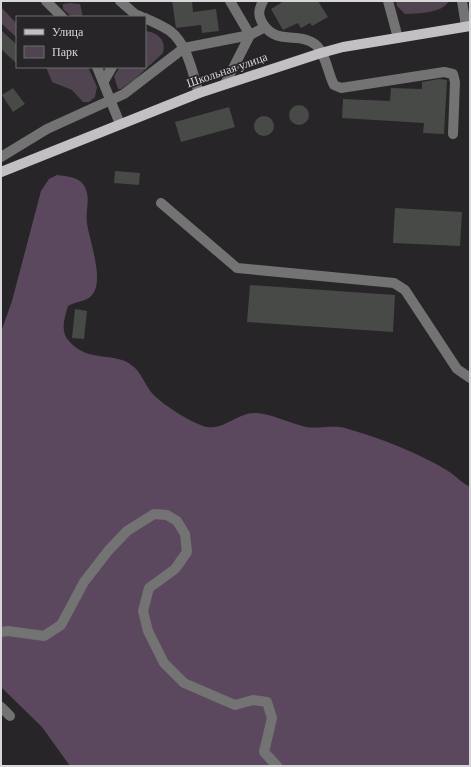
<svg xmlns="http://www.w3.org/2000/svg" width="471" height="767" font-family="'Times New Roman',serif">
	<style>
		.green { fill: #504451 }
		.forest { fill: #5c485e }
		.building { fill: #484a47 }
		.lines { fill: none; stroke-linecap: round; stroke-linejoin: round }
		.minor { stroke: #747374; stroke-width: 10 }
		.major { stroke: #c3c0c3; stroke-width: 10 }
		.labels { text-anchor: middle; dominant-baseline: central; stroke-width: 3.5; stroke-linejoin: round; paint-order: stroke }
		.street-label { font-size: 12px; fill: #d7d6d8; stroke: #272527 }
	</style>
	<rect width="100%" height="100%" fill="#272527"/>
	<!-- green -->
	<g class="green">
		<path d="M396 1H449C441 14 419 13 405 14L397 6Z"/>
		<path d="M70 3 80 4 83 17H72L63 9V4Z"/>
		<path d="M1 7 17 24V38L1 23Z"/>
		<path d="M145 31C157 32 167 40 163 53L135 79 121 89H118L114 76 120 67H145Z"/>
		<path d="M46 67H88L97 87 95 97 89 102H83L72 90 52 82Z"/>
	</g>
	<!-- forest -->
	<path class="forest" d="M57 175C65 176 78 177 83 184 92 197 85 208 87 223 89 240 105 280 92 295 87 302 75 301 68 306 65 316 60 331 68 340 89 365 116 350 134 367 141 373 145 384 151 392 160 403 192 424 207 427 224 430 239 412 256 413 272 414 289 423 306 427 318 429 332 425 345 428 380 438 417 452 448 471 456 476 462 483 470 487V766H70L42 727 1 687V332L12 301 41 191 49 179Z"/>
	<!-- building -->
	<g class="building">
		<path d="M172 1H192L193 12 216 9 219 31 202 33 201 25 176 28Z"/>
		<path d="M284 1H318L328 17 312 26 310 23 301 28 298 23 283 30 271 9Z"/>
		<path d="M1 30 17 45V64L1 49Z"/>
		<path d="M439 79 447 80 444 134 423 133 424 123 342 118 343 99 390 101 391 88 422 89V82Z"/>
		<path d="M13 88 25 104 13 112 2 95Z"/>
		<circle cx="299" cy="115" r="10"/>
		<path d="M229 107 235 127 181 142 175 122Z"/>
		<circle cx="264" cy="126" r="10"/>
		<path d="M115 171 140 173 139 185 114 183Z"/>
		<path d="M395 208 462 212 460 246 393 243Z"/>
		<path d="M250 285 395 295 393 332 247 322Z"/>
		<path d="M75 309 87 311 84 339 72 338Z"/>
	</g>
	<g class="lines">
		<!-- minor -->
		<g class="minor">
			<path d="M46 1 62 17"/>
			<path d="M120 1 135 14 142 17"/>
			<path d="M263 1C258 11 258 15 263 24 277 46 300 31 316 45 326 54 328 74 334 85L341 88 444 72 453 74 455 82 453 134"/>
			<path d="M388 1 398 38"/>
			<path d="M462 1 466 26"/>
			<path d="M145 18C153 22 163 26 170 31 188 45 192 72 199 93"/>
			<path d="M97 67 120 124"/>
			<path d="M104 81 112 67"/>
			<path d="M225 84 250 35 230 1"/>
			<path d="M1 157 47 129 124 94 184 48 250 35 265 27"/>
			<path d="M161 203 237 268 394 283 405 290 457 369 470 378"/>
			<path d="M1 632 8 631 44 636 61 625 84 582 108 551 127 531 154 514 167 515 177 521 185 534 187 552 175 569 149 588 143 611 148 631 164 663 184 683 235 705 253 700 267 702 272 718 264 752 277 766"/>
			<path d="M1 707 10 716"/>
		</g>
		<!-- major -->
		<path class="major" d="M1 172 199 93 321 53 343 47 470 26"/>
	</g>
	<g class="labels">
		<!-- street labels -->
		<g class="street-label">
			<text transform="translate(227 70) rotate(-19)">Школьная улица</text>
		</g>
	</g>
	<!-- border -->
	<rect width="471" height="767" fill="none" stroke="#d7d6d8" stroke-width="4"/>
	<!-- legend -->
	<rect x="16" y="16" width="130" height="52" fill="#272527" stroke="#6d6c6e"/>
	<rect x="24" y="29" width="20" height="6" fill="#c3c0c3" stroke="#6d6c6e"/>
	<text x="52" y="36" font-size="12" fill="#d7d6d8">Улица</text>
	<rect x="24" y="46" width="20" height="12" fill="#504451" stroke="#6d6c6e"/>
	<text x="52" y="56" font-size="12" fill="#d7d6d8">Парк</text>
</svg>
